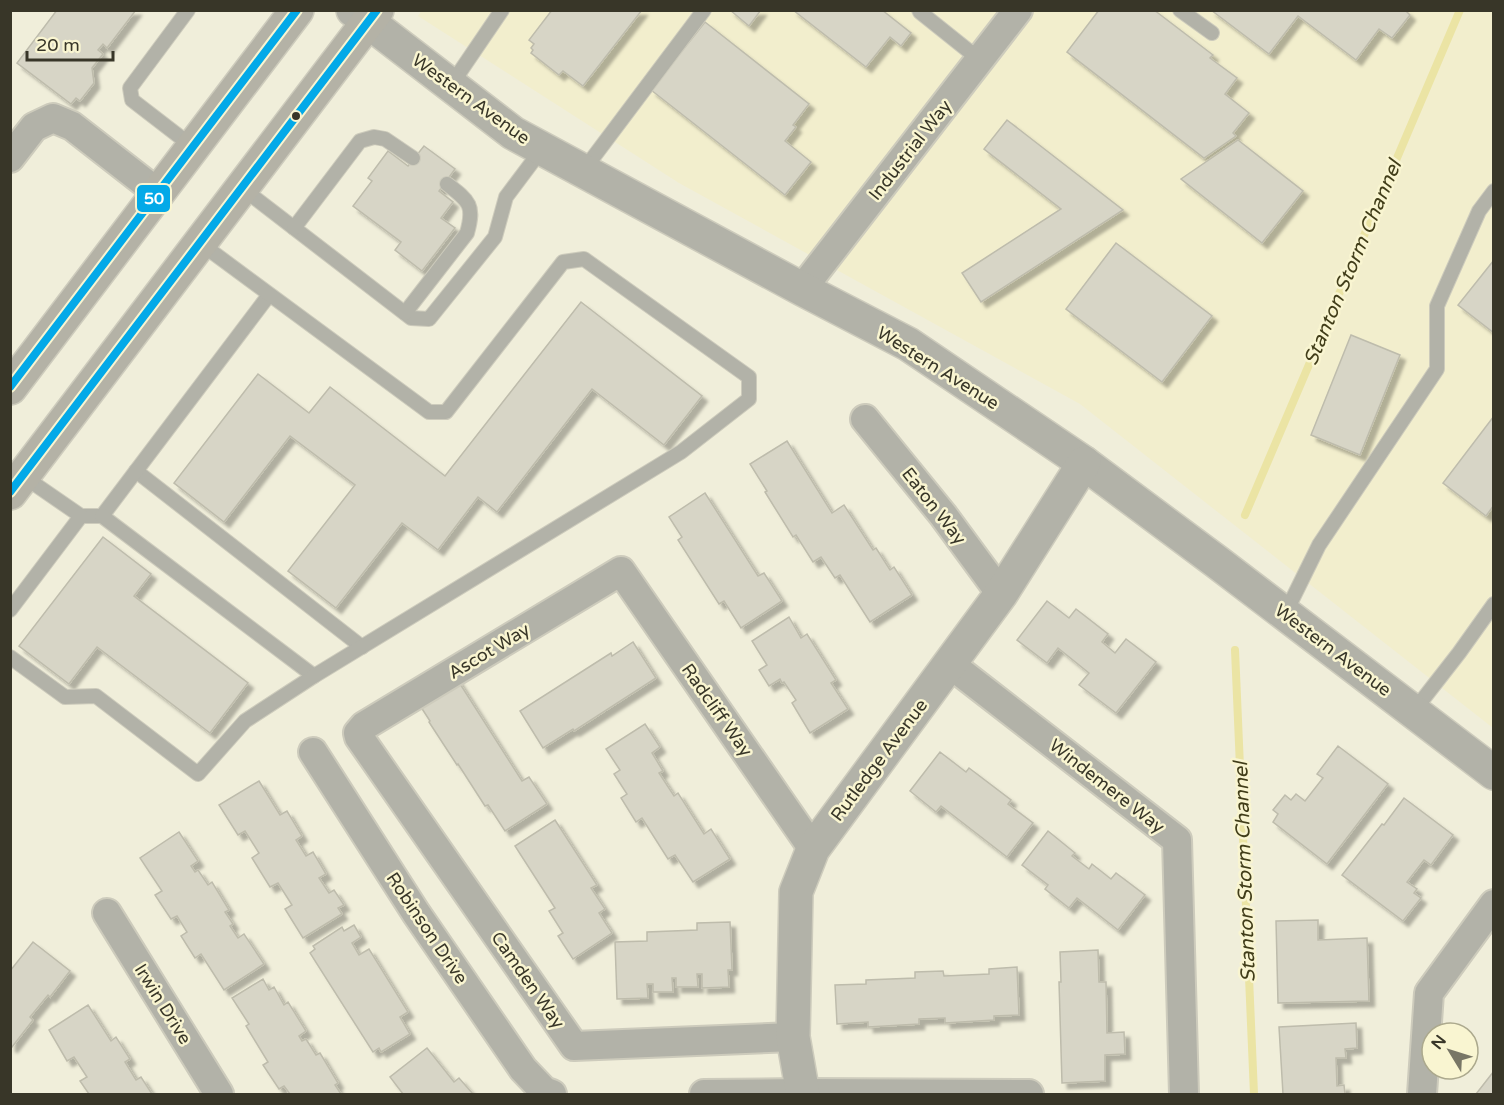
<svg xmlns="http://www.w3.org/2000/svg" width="1504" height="1105" font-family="'Varela Round',sans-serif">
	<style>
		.built { fill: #f2eecd }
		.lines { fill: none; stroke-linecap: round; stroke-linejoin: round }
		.stream { stroke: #ebe4a4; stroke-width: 8 }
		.building { fill: #d7d5c6; stroke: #bebcac; stroke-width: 1.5; filter: url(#shadow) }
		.service-casing { stroke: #cdcbbc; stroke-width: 16 }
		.minor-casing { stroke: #cdcbbc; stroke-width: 32 }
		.tertiary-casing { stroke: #cdcbbc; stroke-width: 36 }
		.primary-casing { stroke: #cdcbbc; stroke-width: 36 }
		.service { stroke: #b2b2a8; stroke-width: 14 }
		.minor { stroke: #b2b2a8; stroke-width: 28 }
		.tertiary { stroke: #b2b2a8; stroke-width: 33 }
		.primary { stroke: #b4b2a6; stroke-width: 33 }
		.bus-1-casing { stroke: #f9f5d1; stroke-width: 12 }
		.bus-1 { stroke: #03a9e8; stroke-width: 8 }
		.bus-dot { fill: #383628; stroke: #f9f5d1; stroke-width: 2 }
		.labels { text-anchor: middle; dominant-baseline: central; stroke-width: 5; stroke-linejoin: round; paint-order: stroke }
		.street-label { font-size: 18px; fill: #383628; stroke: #f9f5d1 }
		.water-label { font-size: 20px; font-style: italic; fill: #413d19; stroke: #f9f5d1 }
		.line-badge { stroke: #f9f5d1; stroke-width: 2 }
		.badge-label { font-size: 16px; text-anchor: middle; font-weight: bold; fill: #fff }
	</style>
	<defs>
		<filter id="shadow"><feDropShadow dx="5.5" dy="5.5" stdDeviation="1.5" flood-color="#0004"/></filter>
	</defs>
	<rect width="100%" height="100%" fill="#f0eeda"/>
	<!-- built -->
	<path class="built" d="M422 10 1493 11V728L1080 404 679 183 418 16Z"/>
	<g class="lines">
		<!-- stream -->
		<g class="stream">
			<path d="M1245 515 1460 10"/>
			<path d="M1235 650 1254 1094"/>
		</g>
	</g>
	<!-- building -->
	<g class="building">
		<path d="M57 10H136L107 48 103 44 98 50 103 54 92 68 94 83 80 101 76 98 71 104 17 63Z"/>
		<path d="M552 10H642L583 86 563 71 559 75 531 53 533 50 531 48 534 44 529 40Z"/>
		<path d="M730 10H761L749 26Z"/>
		<path d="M793 10H882L911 33 901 46 890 37 866 67Z"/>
		<path d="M1099 10H1154L1213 55 1210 58 1237 78 1225 94 1249 113 1233 133 1236 136 1204 158 1067 52Z"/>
		<path d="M1211 10H1405L1410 15 1392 38 1379 29 1356 60 1298 16 1269 54Z"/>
		<path d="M705 22 809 104 793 125 796 127 785 141 811 162 785 195 651 90Z"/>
		<path d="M1007 120 1123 210 981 302 962 273 1061 209 984 149Z"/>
		<path d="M1238 140 1303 191 1262 243 1181 179Z"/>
		<path d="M424 146 455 169 439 191 453 202 441 218 455 228 422 271 395 250 401 242 353 206 372 181 368 178 388 151 408 166Z"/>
		<path d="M1116 243 1212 316 1162 382 1066 309Z"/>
		<path d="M1494 260V333L1458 305Z"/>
		<path d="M581 302 702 396 664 445 592 389 497 512 478 497 438 550 402 523 336 608 288 571 355 485 290 436 224 522 174 483 258 374 309 413 330 387 445 476Z"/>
		<path d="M1351 335 1400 355 1360 455 1311 435Z"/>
		<path d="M1494 416V505L1486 516 1443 483Z"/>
		<path d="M787 441 832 513 844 505 873 550 876 548 890 570 894 567 912 595 870 622 840 575 835 578 821 557 813 562 796 535 793 537 765 492 767 491 750 464Z"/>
		<path d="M705 493 758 576 764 573 782 601 741 628 724 601 719 604 678 540 682 537 669 517Z"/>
		<path d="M103 537 151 574 134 596 248 683 210 733 97 647 69 684 19 646Z"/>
		<path d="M1047 601 1069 618 1076 609 1108 634 1102 642 1115 653 1126 639 1156 662 1116 713 1079 685 1089 673 1058 648 1047 663 1017 640Z"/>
		<path d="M789 617 801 638 807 634 836 680 831 683 848 709 810 733 792 703 796 700 784 682 782 683 780 679 769 686 759 670 767 665 752 641Z"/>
		<path d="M633 642 656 678 574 731 573 729 543 748 520 711 611 653 612 656Z"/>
		<path d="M455 676 522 781 529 777 547 804 505 831 488 805 485 806 458 764 457 765 429 722 430 721 417 701Z"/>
		<path d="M645 724 660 747 652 753 663 771 659 773 674 796 678 793 704 834 711 829 730 859 693 882 675 855 668 859 642 818 636 822 621 798 627 794 614 774 620 770 606 749Z"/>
		<path d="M1338 746 1388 784 1327 864 1273 822 1278 814 1273 810 1285 795 1291 800 1296 794 1305 801 1323 778 1317 774Z"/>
		<path d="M940 752 966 772 969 768 1011 800 1008 804 1033 823 1007 857 941 806 936 812 910 791Z"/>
		<path d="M259 781 280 815 287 811 302 836 296 840 306 856 313 852 326 874 319 878 329 893 334 890 344 905 338 908 342 914 303 938 285 909 292 905 278 883 270 887 252 858 259 853 245 831 238 835 219 805Z"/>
		<path d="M1404 798 1453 835 1431 865 1424 860 1407 882 1417 889 1414 893 1421 898 1403 921 1342 875 1382 824 1384 825Z"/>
		<path d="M555 820 597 885 591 888 605 909 599 913 612 933 573 959 558 936 563 933 549 911 555 908 515 846Z"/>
		<path d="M1048 831 1075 853 1072 856 1089 869 1092 864 1111 879 1116 873 1145 895 1118 930 1077 898 1069 908 1045 889 1048 885 1022 865Z"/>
		<path d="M179 832 198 861 191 866 195 872 198 870 208 885 212 882 229 910 225 912 233 924 230 926 238 938 244 934 264 964 224 990 201 954 195 958 181 936 187 932 177 916 171 919 155 895 162 891 140 858Z"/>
		<path d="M1318 920V940L1367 938 1369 1001 1278 1003 1276 921Z"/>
		<path d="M730 922 732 970H728L729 987 702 988V974H697L698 987H676V978H672L673 992H653V984H647L648 998 617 999 615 942 647 941V932L697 930V923Z"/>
		<path d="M354 925 361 937 352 943 359 955 369 949 408 1012 400 1017 410 1034 381 1052 379 1048 373 1052 310 953 315 949 313 946 342 927 344 931Z"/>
		<path d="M33 942 70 971 50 997 48 995 30 1017 33 1020 12 1047 10 1046V971Z"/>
		<path d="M1098 950 1099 982H1106L1107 1033 1124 1032 1125 1054 1105 1055V1081L1062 1083 1059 982H1061L1060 952Z"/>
		<path d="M1017 967 1019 1015 994 1016V1020L945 1023V1018L919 1019V1024L868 1027V1022L837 1024 835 985 866 984V980L915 978V972L943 971 944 976 989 974V969Z"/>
		<path d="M263 979 269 990 274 987 284 1005 288 1002 306 1031 299 1036 302 1041 306 1039 316 1055 320 1053 338 1083 335 1085 341 1094H290L284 1086 279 1089 263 1065 268 1062 246 1026 249 1024 232 998Z"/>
		<path d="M88 1005 111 1041 116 1037 130 1059 125 1062 136 1080 141 1077 152 1094H89L80 1081 87 1077 74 1057 67 1061 49 1030Z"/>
		<path d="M1356 1023 1357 1048 1345 1049 1346 1058H1336L1337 1086 1344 1085 1345 1094H1283L1279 1027Z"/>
		<path d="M427 1048 454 1082 459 1078 473 1094H403L390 1077Z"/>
		<path d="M1494 1071V1094H1476Z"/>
	</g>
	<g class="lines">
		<!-- service casing -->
		<g class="service-casing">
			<g id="service">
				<path d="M188 10 130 88 132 100 193 147"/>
				<path d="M919 10 920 12 980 60"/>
				<path d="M1180 10 1212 33"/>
				<path d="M451 85 502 10"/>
				<path d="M583 171 704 10"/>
				<path d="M242 188 411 318 429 319 495 237 506 197 542 149"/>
				<path d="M294 228 360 141 374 137 385 139 413 158"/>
				<path d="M405 313 467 233C475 205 469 201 447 184"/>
				<path d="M136 471 362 647"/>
				<path d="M81 516H102L269 295"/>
				<path d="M102 516 314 676"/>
				<path d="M10 610 81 516 23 476"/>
				<path d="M1285 614 1319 545 1437 369V306L1479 211 1494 191"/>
				<path d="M10 657 65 697 96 696 198 774 245 721 314 676 681 452 749 399V377L584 259 563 262 446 412H429L200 243"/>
				<path d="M1413 712 1459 653 1494 604"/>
			</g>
		</g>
		<!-- minor casing -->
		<g class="minor-casing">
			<g id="minor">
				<path d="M10 158 34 127 53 118 72 126 158 193"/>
				<path d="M802 289 1018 10"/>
				<path d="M865 419 943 515 1001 594"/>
				<path d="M950 664 1177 840 1184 1094"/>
				<path d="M313 752 416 913 523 1069 544 1091 552 1094"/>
				<path d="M107 913 219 1094"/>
				<path d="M793 1037 574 1046 359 737 358 733 364 726 621 571 813 849"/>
				<path d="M704 1094 802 1093 1029 1094"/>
				<path d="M1422 1094 1429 993 1494 904"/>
			</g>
		</g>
		<!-- tertiary casing -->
		<g class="tertiary-casing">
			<g id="tertiary">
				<path d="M353 10 513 133 802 289 908 344 1084 463 1217 562 1494 773"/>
				<path d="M803 1094 793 1037 796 892 813 849 1001 594 1084 463"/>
			</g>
		</g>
		<!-- primary casing -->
		<g class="primary-casing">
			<g id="primary">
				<path d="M10 388 297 10"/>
				<path d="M10 493 377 10"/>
			</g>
		</g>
		<!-- service -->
		<use href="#service" class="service"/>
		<!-- minor -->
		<use href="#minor" class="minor"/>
		<!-- tertiary -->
		<use href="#tertiary" class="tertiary"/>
		<!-- primary -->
		<use href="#primary" class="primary"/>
		<!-- bus-1 casing -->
		<g class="bus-1-casing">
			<g id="bus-1">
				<path d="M10 387 297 10"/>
				<path d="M10 492 377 10"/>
			</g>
		</g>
		<!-- bus-1 -->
		<use href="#bus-1" class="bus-1"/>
	</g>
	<!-- markers -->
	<circle class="bus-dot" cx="296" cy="116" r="5"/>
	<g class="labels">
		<!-- street labels -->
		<g class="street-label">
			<text transform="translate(471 99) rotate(36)">Western Avenue</text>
			<text transform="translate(910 150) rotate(-52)">Industrial Way</text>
			<text transform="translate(938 368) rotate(32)">Western Avenue</text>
			<text transform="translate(934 506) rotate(52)">Eaton Way</text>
			<text transform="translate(1333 650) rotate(37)">Western Avenue</text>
			<text transform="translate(489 651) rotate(-31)">Ascot Way</text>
			<text transform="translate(717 710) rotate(55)">Radcliff Way</text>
			<text transform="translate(879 760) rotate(-53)">Rutledge Avenue</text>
			<text transform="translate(1107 786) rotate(38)">Windemere Way</text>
			<text transform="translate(427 928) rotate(56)">Robinson Drive</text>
			<text transform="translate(528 980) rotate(55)">Camden Way</text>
			<text transform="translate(163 1004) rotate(58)">Irwin Drive</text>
		</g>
		<!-- water labels -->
		<g class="water-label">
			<text transform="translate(1353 263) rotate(-67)">Stanton Storm Channel</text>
			<text transform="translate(1245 872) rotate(-92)">Stanton Storm Channel</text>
		</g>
	</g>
	<rect class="line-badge" x="136" y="184" width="35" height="29" rx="6" fill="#03a9e8"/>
	<g class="badge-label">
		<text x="154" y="204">50</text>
	</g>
	<!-- border -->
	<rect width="1504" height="1105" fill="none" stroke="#383628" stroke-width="24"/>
	<!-- north arrow -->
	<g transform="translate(1450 1051) rotate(308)"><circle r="28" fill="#f9f5d1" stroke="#aca98d" stroke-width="1.5"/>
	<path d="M0-4.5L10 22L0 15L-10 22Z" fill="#787666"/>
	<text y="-9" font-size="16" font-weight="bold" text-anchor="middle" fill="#383628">N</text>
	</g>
	<!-- scale -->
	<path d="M27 51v9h86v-9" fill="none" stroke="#383628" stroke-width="3"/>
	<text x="36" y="51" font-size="18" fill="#383628" stroke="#f9f5d1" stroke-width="4.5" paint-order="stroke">20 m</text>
</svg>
